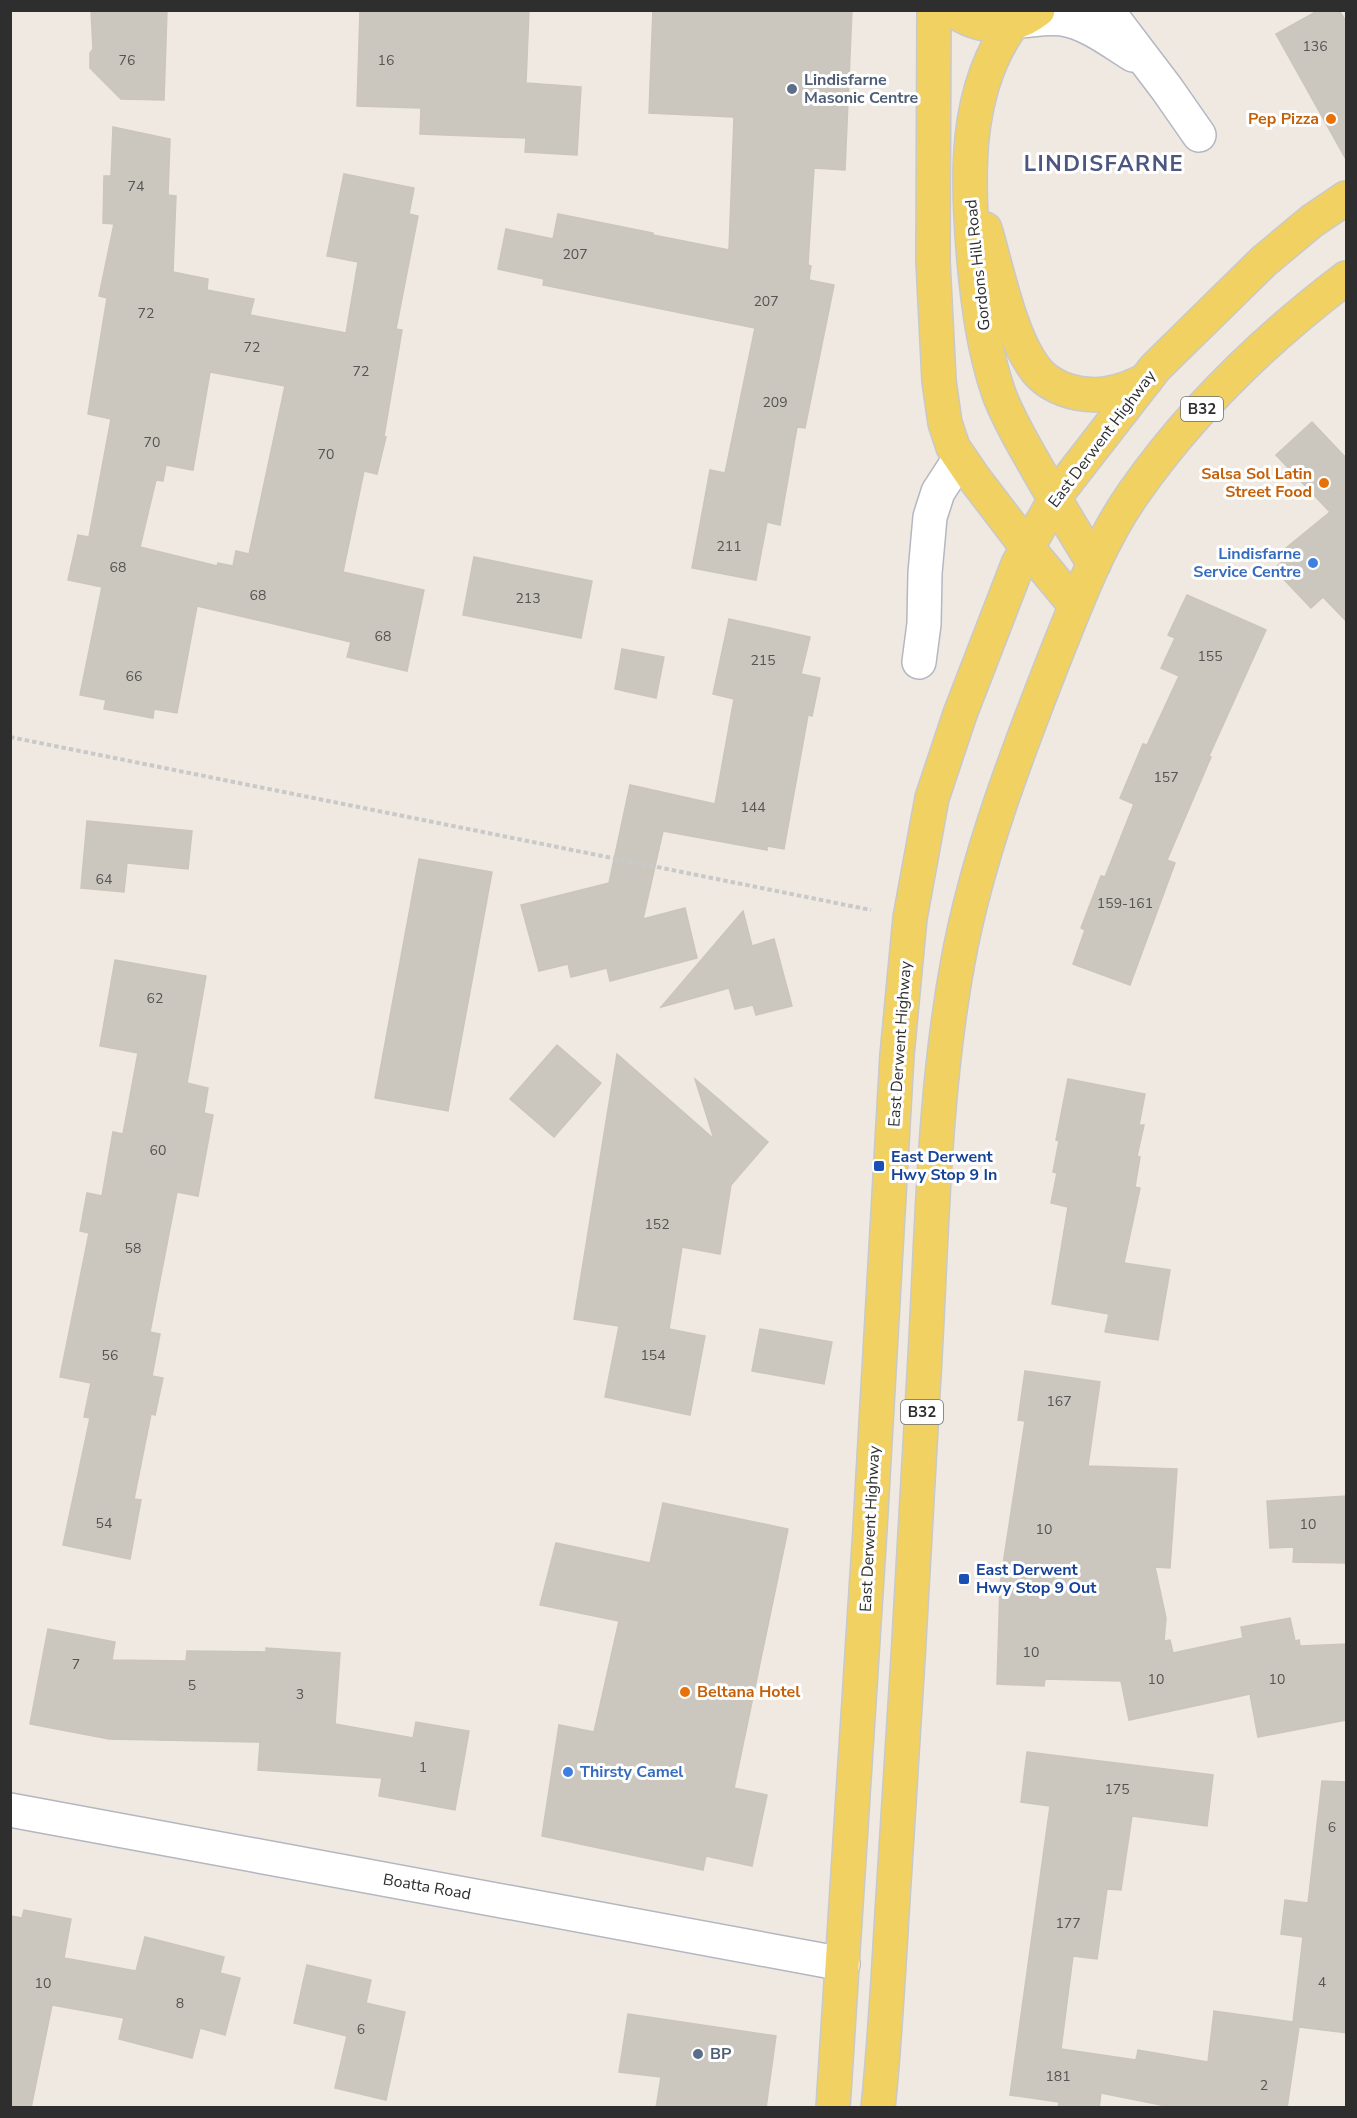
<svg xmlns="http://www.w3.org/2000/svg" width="1357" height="2118" font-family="'Nunito Sans',sans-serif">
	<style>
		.building { fill: #cbc7bf; stroke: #cbc5ba; stroke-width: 1.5; fill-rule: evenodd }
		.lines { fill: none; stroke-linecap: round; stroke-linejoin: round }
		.minor-casing { stroke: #b4b7c1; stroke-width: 36 }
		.major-casing { stroke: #c9c9c9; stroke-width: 36 }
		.path { stroke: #c9c9c9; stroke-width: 4; stroke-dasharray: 4.5 3; stroke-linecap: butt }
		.minor { stroke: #fff; stroke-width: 33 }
		.major { stroke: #f2d163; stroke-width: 33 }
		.service-dot { fill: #5c6f8a; stroke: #fff; stroke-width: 2 }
		.food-dot { fill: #e8710a; stroke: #fff; stroke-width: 2 }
		.shop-dot { fill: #3f7fe0; stroke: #fff; stroke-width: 2 }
		.transit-dot { fill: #1a4fb4; stroke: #fff; stroke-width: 2 }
		.labels { text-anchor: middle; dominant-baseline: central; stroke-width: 6; stroke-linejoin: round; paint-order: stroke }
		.number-label { font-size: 14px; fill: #555452 }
		.shield { fill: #fff; stroke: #6d6d6d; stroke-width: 1.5 }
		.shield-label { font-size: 15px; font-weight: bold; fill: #2e2e2e }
		.service-label { font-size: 16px; font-weight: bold; fill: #4e5e75; stroke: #fff; text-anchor: start }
		.food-label { font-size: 16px; font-weight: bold; fill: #c56008; stroke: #fff; text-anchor: end }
		.street-label { font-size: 16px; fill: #2e2e2e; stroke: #fff }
		.shop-label { font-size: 16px; font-weight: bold; fill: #366cbe; stroke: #fff; text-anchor: end }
		.transit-label { font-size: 16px; font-weight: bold; fill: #164399; stroke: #fff; text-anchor: start }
		.district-label { font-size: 22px; font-weight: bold; letter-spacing: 1.5px; fill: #4d5680; stroke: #fff }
	</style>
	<rect width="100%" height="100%" fill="#efe9e1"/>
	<!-- building -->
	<g class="building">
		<path d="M91 10H167L164 100 121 99 90 68V53L93 49Z"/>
		<path d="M360 10H529L526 83 581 87 577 155 525 152 526 138 420 134 421 108 357 106Z"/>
		<path d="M653 10H852L845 170 814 168 808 265 811 266 809 280 834 285 805 428 797 427 780 525 767 522 756 580 692 568 710 470 725 473 755 328 543 285 544 279 498 269 506 229 553 239 558 214 653 233V235L729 250 734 117 649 113Z"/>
		<path d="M1319 10H1339L1347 23V161L1276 34Z"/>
		<path d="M113 127 170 139 168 195 176 196 173 272 208 279 207 290 254 299 250 315 346 333 358 262 327 256 344 174 414 188 409 214 418 216 396 329 402 330 384 436 386 437 377 474 364 471 343 572 424 590 407 671 347 657 351 642 197 606 177 713 154 709 153 718 104 709 106 700 80 695 102 587 68 580 78 535 89 537 111 419 88 414 107 298 99 296 114 224 103 223 104 176H111ZM210 372 285 386 249 554 236 551 233 566 218 563 217 566 140 547 156 480 163 481 166 465 193 470Z"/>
		<path d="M1312 422 1347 459V622L1323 597 1311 608 1274 569 1286 558 1281 552 1330 512 1276 455Z"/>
		<path d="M474 557 592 581 581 638 463 615Z"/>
		<path d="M1187 595 1266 630 1209 756 1211 757 1167 860 1175 863 1130 985 1073 964 1085 930 1081 928 1101 876 1105 877 1134 804 1120 798 1143 744 1147 745 1179 676 1161 668 1175 638 1168 635Z"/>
		<path d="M729 619 810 637 801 674 820 678 812 716 808 715 784 849 767 846V850L663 831 643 919 685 908 697 958 610 981 607 968 571 977 568 964 539 971 521 905 609 883 630 785 715 804 734 699 713 694Z"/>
		<path d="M622 649 664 657 656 698 615 689Z"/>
		<path d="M87 821 192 831 188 869 127 863 124 892 81 888Z"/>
		<path d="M419 859 492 872 448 1111 375 1098Z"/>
		<path d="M743 911 752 946 774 939 792 1006 756 1015 753 1005 735 1009 729 988 661 1007Z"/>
		<path d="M115 960 206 976 187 1083 208 1088 204 1113 213 1115 198 1196 177 1192 150 1332 160 1334 152 1376 163 1378 155 1415 151 1414 134 1499 141 1500 130 1559 63 1545 90 1418 84 1417 91 1383 60 1377 89 1233 80 1231 87 1193 102 1196 113 1132 123 1134 138 1053 100 1046Z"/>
		<path d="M557 1045 601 1083 554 1137 510 1099Z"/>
		<path d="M617 1054 714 1139 695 1079 768 1142 731 1185 720 1254 682 1247 669 1329 705 1336 690 1415 605 1397 619 1326 574 1319Z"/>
		<path d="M1068 1079 1145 1094 1139 1125H1144L1137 1156 1140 1157 1135 1187 1140 1188 1124 1263 1170 1270 1158 1340 1105 1332 1109 1314 1052 1304 1068 1207 1051 1203 1057 1173 1053 1172 1059 1141 1056 1140Z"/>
		<path d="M760 1329 832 1342 824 1384 752 1371Z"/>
		<path d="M1025 1371 1100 1382 1088 1466 1177 1469 1170 1568 1155 1567 1166 1618 1164 1641 1170 1640 1173 1653 1243 1638 1241 1627 1290 1618 1295 1641 1299 1640 1300 1646 1347 1644V1720L1258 1737 1250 1694 1129 1720 1121 1681 1045 1679 1044 1686 997 1684 1000 1584 1025 1421 1018 1420Z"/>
		<path d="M1347 1496V1563L1293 1562 1294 1547 1270 1548 1267 1501Z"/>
		<path d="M663 1503 788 1529 734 1788 767 1795 752 1866 706 1856 703 1870 542 1836 559 1725 594 1732 619 1621 540 1605 556 1543 650 1563Z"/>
		<path d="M48 1629 115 1642 112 1660 186 1661 187 1651 266 1652V1648L340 1653 335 1724 413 1738 416 1722 469 1731 455 1810 379 1796 382 1778 258 1770 260 1742 109 1739 30 1724Z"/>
		<path d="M1027 1752 1213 1775 1207 1826 1132 1816 1121 1890 1107 1889 1097 1959 1073 1956 1061 2049 1136 2060 1138 2050 1208 2062 1214 2011 1293 2022 1303 1937 1281 1934 1285 1900 1308 1903 1322 1781 1347 1782V2033L1299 2027 1287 2108H1176L1101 2093 1099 2108H1058L1059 2102 1010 2095 1050 1806 1021 1802Z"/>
		<path d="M24 1910 71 1919 64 1958 136 1971 145 1937 224 1957 220 1973 240 1978 225 2035 200 2028 192 2058 119 2039 124 2018 52 2005 31 2108H10V1916L22 1918Z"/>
		<path d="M307 1965 371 1980 366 2003 405 2012 386 2100 335 2088 347 2036 294 2023Z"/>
		<path d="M628 2014 776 2036 766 2108H656L661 2077 619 2072Z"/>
	</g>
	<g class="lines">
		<!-- minor casing -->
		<g class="minor-casing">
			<g id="minor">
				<path d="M1107 10 1167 89 1199 135"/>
				<path d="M1020 21C1034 20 1048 17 1062 19 1088 23 1112 42 1133 55"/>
				<path d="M919 662 924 624 925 573 930 517 938 492 960 458"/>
				<path d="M10 1810 843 1964"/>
			</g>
		</g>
		<!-- major casing -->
		<g class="major-casing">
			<g id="major">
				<path d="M934 10 933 261 939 381 945 423 953 447 974 478 1026 546 1075 605"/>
				<path d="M953 10C979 29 1012 31 1038 10"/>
				<path d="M1013 23C963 90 967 181 974 260 978 304 984 351 999 394 1009 421 1024 445 1038 470 1056 502 1075 533 1094 564"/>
				<path d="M985 229C997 269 1010 335 1034 367 1041 378 1051 384 1063 389 1093 400 1119 394 1146 380"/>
				<path d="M833 2108 870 1529 897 1055 910 918 932 798 960 714 1018 564 1061 489 1155 368 1264 261 1312 221 1346 198"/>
				<path d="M878 2108C886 2033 889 1957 894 1882 905 1719 914 1555 923 1392 932 1249 932 1102 958 961 977 858 1015 759 1053 662 1076 605 1098 544 1133 494 1190 412 1267 338 1346 278"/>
			</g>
		</g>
		<!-- path -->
		<path class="path" d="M10 737 871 910"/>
		<!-- minor -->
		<use href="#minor" class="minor"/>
		<!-- major -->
		<use href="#major" class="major"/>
	</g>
	<!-- markers -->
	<g class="service-dot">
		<circle cx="792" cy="89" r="6"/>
		<circle cx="698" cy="2054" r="6"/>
	</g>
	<g class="food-dot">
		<circle cx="1331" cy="119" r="6"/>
		<circle cx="1324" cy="483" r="6"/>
		<circle cx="685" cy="1692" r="6"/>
	</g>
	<g class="shop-dot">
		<circle cx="1313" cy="563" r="6"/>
		<circle cx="568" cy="1772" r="6"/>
	</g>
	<g class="transit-dot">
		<rect x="873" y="1160" width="12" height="12" rx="3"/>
		<rect x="958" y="1573" width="12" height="12" rx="3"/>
	</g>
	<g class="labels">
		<!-- number labels -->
		<g class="number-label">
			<text x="1315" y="46">136</text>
			<text x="127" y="60">76</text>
			<text x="386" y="60">16</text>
			<text x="136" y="186">74</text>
			<text x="575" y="254">207</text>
			<text x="766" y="301">207</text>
			<text x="146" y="313">72</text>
			<text x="252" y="347">72</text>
			<text x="361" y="371">72</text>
			<text x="775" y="402">209</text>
			<text x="152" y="442">70</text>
			<text x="326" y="454">70</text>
			<text x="729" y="546">211</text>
			<text x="118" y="567">68</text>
			<text x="258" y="595">68</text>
			<text x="528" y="598">213</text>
			<text x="383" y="636">68</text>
			<text x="1210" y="656">155</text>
			<text x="763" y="660">215</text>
			<text x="134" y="676">66</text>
			<text x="1166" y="777">157</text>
			<text x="753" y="807">144</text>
			<text x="104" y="879">64</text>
			<text x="1125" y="903">159-161</text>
			<text x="155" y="998">62</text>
			<text x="158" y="1150">60</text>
			<text x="657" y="1224">152</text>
			<text x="133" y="1248">58</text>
			<text x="110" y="1355">56</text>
			<text x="653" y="1355">154</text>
			<text x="1059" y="1401">167</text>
			<text x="104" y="1523">54</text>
			<text x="1308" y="1524">10</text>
			<text x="1044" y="1529">10</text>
			<text x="1031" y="1652">10</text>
			<text x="76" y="1664">7</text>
			<text x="1156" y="1679">10</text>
			<text x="1277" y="1679">10</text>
			<text x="192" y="1685">5</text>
			<text x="300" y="1694">3</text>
			<text x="423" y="1767">1</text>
			<text x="1117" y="1789">175</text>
			<text x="1332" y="1827">6</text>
			<text x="1068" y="1923">177</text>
			<text x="1322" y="1982">4</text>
			<text x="43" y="1983">10</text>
			<text x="180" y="2003">8</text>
			<text x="361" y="2029">6</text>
			<text x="1058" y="2076">181</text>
			<text x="1264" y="2085">2</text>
		</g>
		<!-- shield labels -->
		<g class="shield">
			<rect x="1181" y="397" width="42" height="24" rx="4.5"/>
			<rect x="901" y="1400" width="42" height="24" rx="4.5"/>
		</g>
		<g class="shield-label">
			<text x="1202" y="409">B32</text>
			<text x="922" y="1412">B32</text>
		</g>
		<!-- service labels -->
		<g class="service-label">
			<text x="804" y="80">Lindisfarne<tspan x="804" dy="18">Masonic Centre</tspan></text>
			<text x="710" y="2054">BP</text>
		</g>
		<!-- food labels -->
		<g class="food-label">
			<text x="1319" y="119">Pep Pizza</text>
			<text x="1312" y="474">Salsa Sol Latin<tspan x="1312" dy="18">Street Food</tspan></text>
			<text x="697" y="1692" text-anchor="start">Beltana Hotel</text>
		</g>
		<!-- street labels -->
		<g class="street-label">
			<text transform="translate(978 265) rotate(-96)">Gordons Hill Road</text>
			<text transform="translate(1102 439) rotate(-53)">East Derwent Highway</text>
			<text transform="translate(900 1044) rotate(-86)">East Derwent Highway</text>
			<text transform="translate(870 1529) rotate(-87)">East Derwent Highway</text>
			<text transform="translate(427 1887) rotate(10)">Boatta Road</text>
		</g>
		<!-- shop labels -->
		<g class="shop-label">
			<text x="1301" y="554">Lindisfarne<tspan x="1301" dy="18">Service Centre</tspan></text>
			<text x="580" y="1772" text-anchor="start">Thirsty Camel</text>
		</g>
		<!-- transit labels -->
		<g class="transit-label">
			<text x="891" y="1157">East Derwent<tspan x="891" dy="18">Hwy Stop 9 In</tspan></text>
			<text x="976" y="1570">East Derwent<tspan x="976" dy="18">Hwy Stop 9 Out</tspan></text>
		</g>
		<!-- district labels -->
		<g class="district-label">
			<text x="1104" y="164">LINDISFARNE</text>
		</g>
	</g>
	<!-- border -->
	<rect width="1357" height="2118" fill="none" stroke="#2e2e2e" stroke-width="24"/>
</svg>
